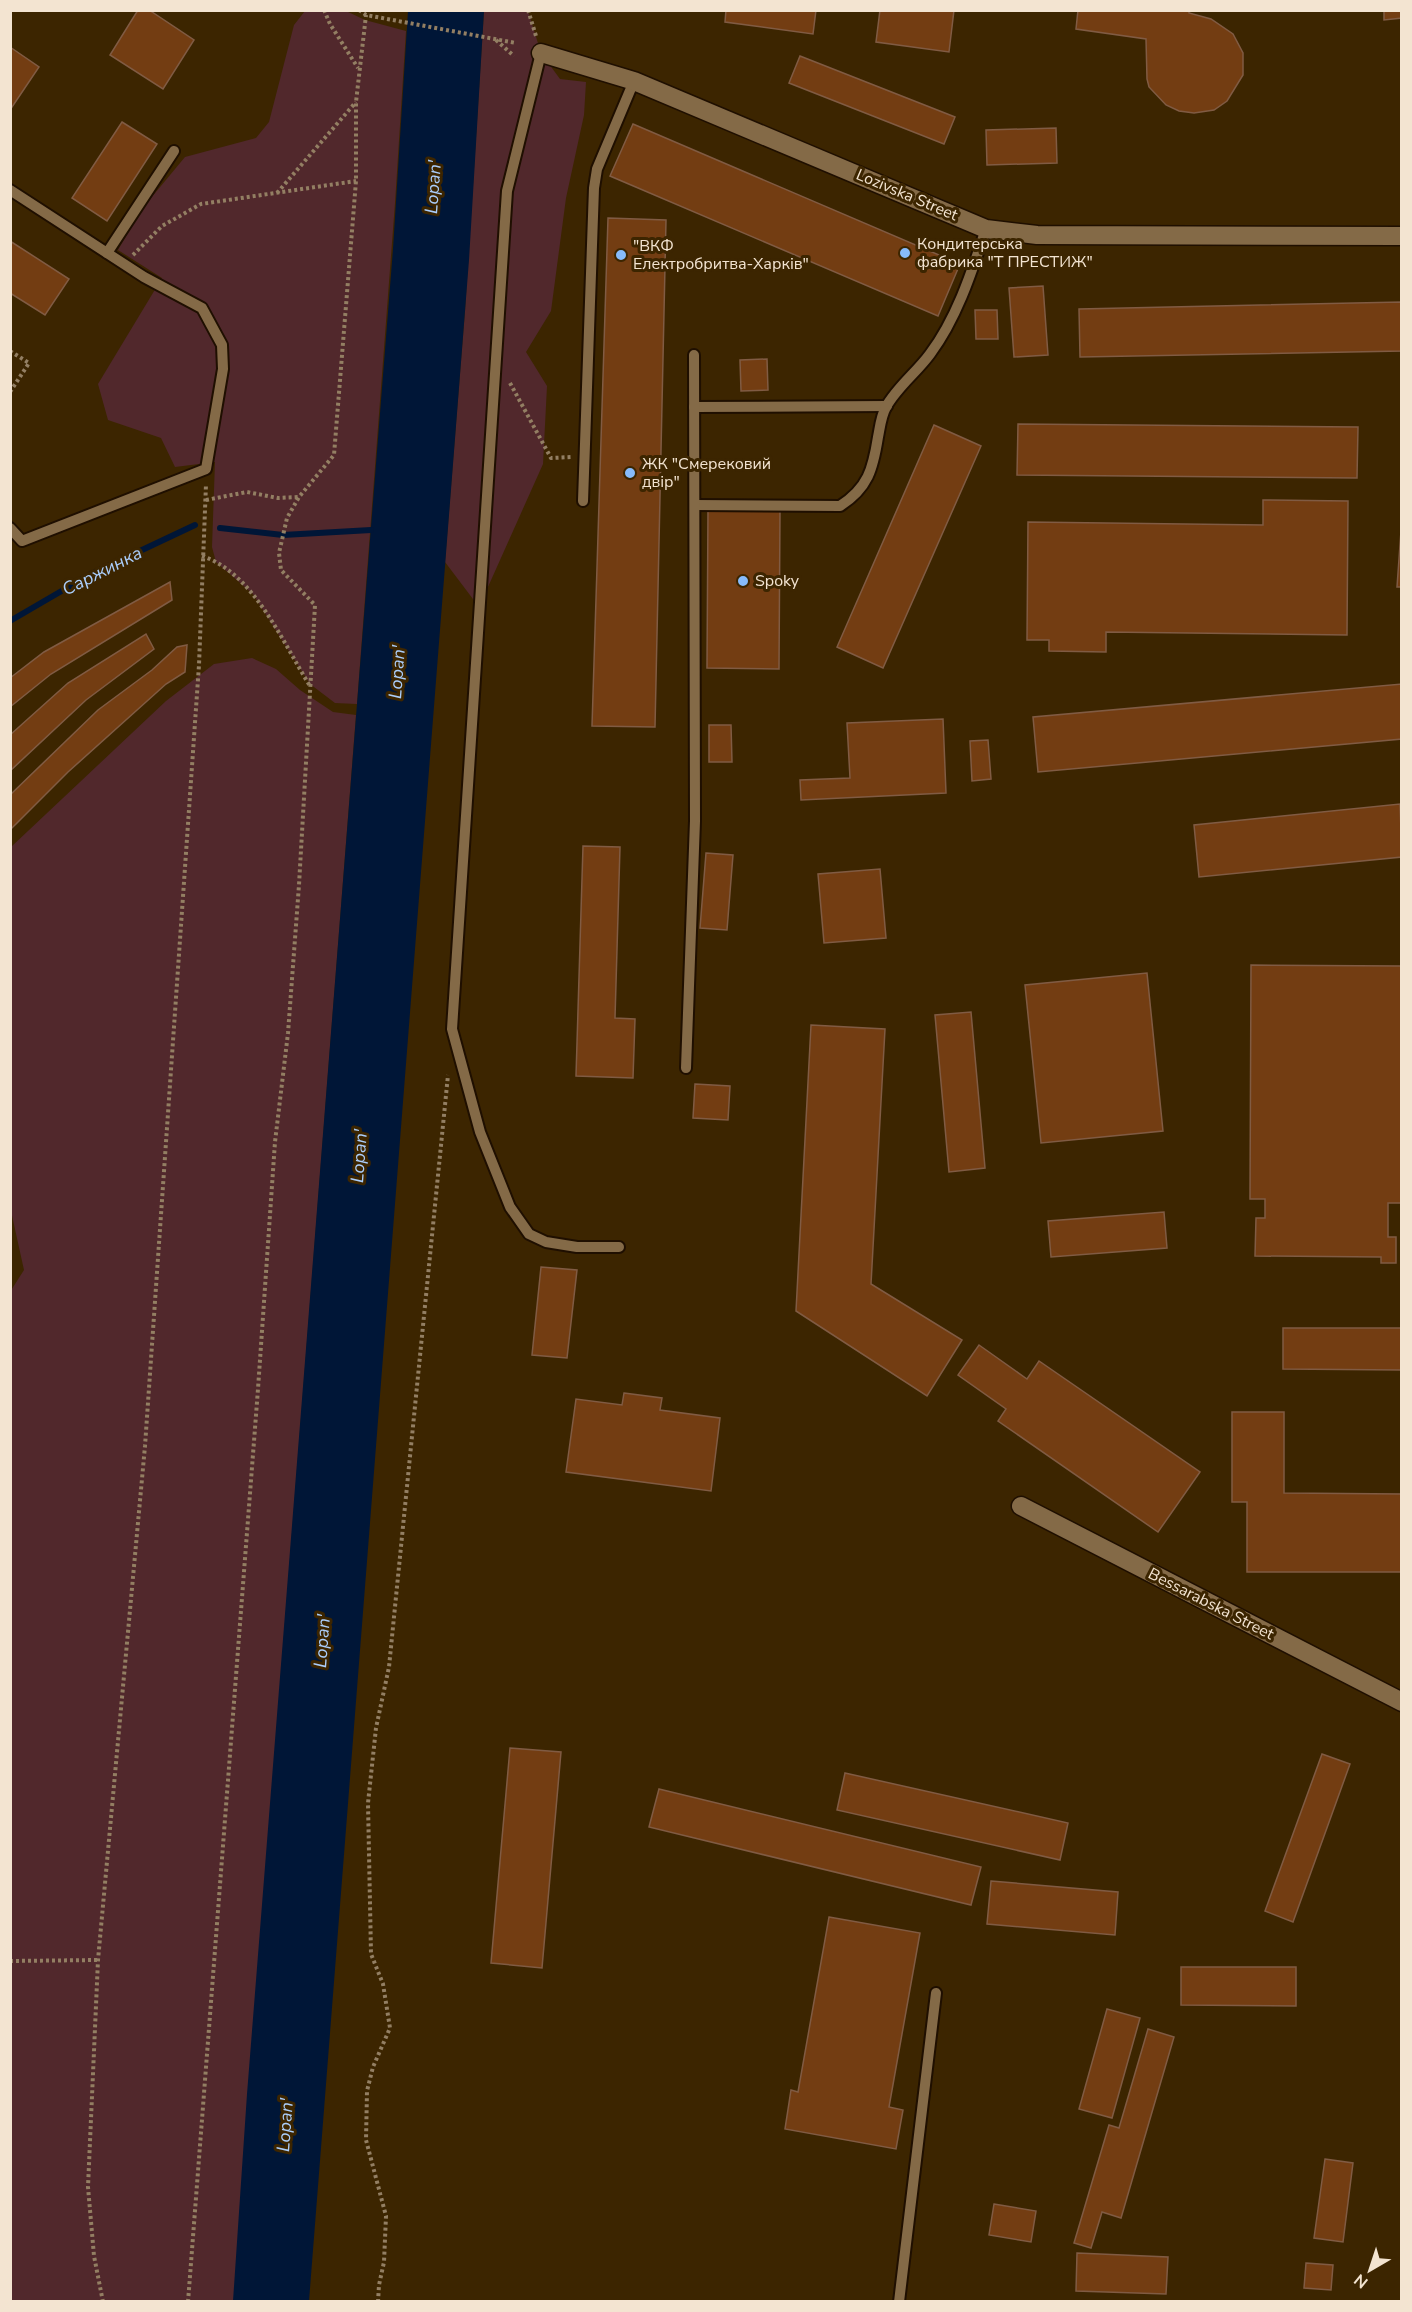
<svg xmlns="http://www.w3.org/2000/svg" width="1412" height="2312" font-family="'Nunito Sans',sans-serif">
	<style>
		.green { fill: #51282c }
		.water { fill: #001637 }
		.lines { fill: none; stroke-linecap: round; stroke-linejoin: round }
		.stream { stroke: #001637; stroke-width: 6 }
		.building { fill: #733d12; stroke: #805b43; stroke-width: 1.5 }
		.lane-casing { stroke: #1f0f00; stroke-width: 14 }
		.street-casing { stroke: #1f0f00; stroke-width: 21 }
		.path { stroke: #937f63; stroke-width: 4; stroke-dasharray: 3 3; stroke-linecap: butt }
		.lane { stroke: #846a47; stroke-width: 10 }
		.street { stroke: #846a47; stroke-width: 18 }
		.poi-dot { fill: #87bbfb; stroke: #3c2500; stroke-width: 2 }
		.labels { text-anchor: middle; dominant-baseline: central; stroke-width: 6; stroke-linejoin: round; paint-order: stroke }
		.street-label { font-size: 16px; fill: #f3e4d1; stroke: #3c2500 }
		.poi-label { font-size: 16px; fill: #f3e4d1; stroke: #3c2500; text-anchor: start }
		.water-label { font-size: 18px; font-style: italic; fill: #abcefb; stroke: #3c2500 }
	</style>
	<rect width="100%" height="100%" fill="#3c2500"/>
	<!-- green -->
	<g class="green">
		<path d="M305 11H346L365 20 406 31 395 203 357 704 335 703 310 684 253 594 216 562 212 547 215 462 175 467 161 438 108 420 98 384 162 278 118 250 141 210 185 157 256 138 269 122 294 25Z"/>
		<path d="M484 11H528L541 53 560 79 586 82 584 115 566 198 551 311 526 352 547 386 543 464 479 607 445 562 465 311Z"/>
		<path d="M252 658 276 669 300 690 333 712 356 715 270 1814 234 2301H11L10 1292 24 1270 11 1211V847L166 701 214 664Z"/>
	</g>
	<!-- water -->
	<path class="water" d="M408 11H484L469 260 309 2301H233L247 2094 393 249Z"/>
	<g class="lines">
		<!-- stream -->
		<g class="stream">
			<path d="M220 528 283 535 371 530"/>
			<path d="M10 621 89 575 195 525"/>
		</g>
	</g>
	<!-- building -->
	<g class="building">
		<path d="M138 10H149L194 40 163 89 110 55Z"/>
		<path d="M726 10H816L813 34 725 22Z"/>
		<path d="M880 10H954L949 52 876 42Z"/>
		<path d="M1078 10H1189V13L1211 19 1233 34 1243 53V75L1227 101 1214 110 1194 113 1179 111 1166 105 1149 87 1147 79 1146 39 1076 29Z"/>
		<path d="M1384 10H1402V18L1384 20Z"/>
		<path d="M10 47 39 67 10 110Z"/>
		<path d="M800 56 955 117 944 144 789 83Z"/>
		<path d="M122 122 157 144 107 221 72 198Z"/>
		<path d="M633 124 960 264 938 316 610 176Z"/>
		<path d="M1056 128 1057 163 987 165 986 130Z"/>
		<path d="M608 218 666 220 655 727 592 726Z"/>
		<path d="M10 241 69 279 45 315 10 293Z"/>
		<path d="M1043 286 1048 355 1014 357 1009 288Z"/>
		<path d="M1402 302V351L1080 357 1079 309Z"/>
		<path d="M975 310H997L998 339H976Z"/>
		<path d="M767 359 768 390 741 391 740 360Z"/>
		<path d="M1018 424 1358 427 1357 478 1017 475Z"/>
		<path d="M934 425 981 446 883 668 837 647Z"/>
		<path d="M1263 500 1348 501 1347 635 1106 632V652L1049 651V640H1027L1028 522 1263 525Z"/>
		<path d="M708 509 780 510 779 669 707 668Z"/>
		<path d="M1402 517V587H1397Z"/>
		<path d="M170 582 172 600 51 674 10 707V678L44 652Z"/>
		<path d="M146 634 154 649 86 700 10 771V735L68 683Z"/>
		<path d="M187 645 185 672 166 684 68 772 10 830V795L98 710 152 670 177 647Z"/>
		<path d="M1402 684V739L1038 772 1033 717Z"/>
		<path d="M943 719 946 793 801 800 800 780 850 778 847 723Z"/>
		<path d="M709 725H731L732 762H709Z"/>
		<path d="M988 740 991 779 972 781 970 741Z"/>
		<path d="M1400 804 1402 857 1199 877 1194 825Z"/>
		<path d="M583 846 620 847 615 1018 635 1019 633 1078 576 1076Z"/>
		<path d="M706 853 733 855 727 930 700 928Z"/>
		<path d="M880 869 886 938 824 943 818 874Z"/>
		<path d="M1251 965 1402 966V1203H1388V1237H1396V1263H1381V1257L1255 1256 1256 1218H1265V1199H1250Z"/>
		<path d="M1147 973 1163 1131 1041 1143 1025 985Z"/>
		<path d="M971 1012 985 1168 949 1172 935 1015Z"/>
		<path d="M811 1025 885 1029 871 1284 962 1340 927 1396 796 1311Z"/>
		<path d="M695 1084 730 1086 728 1120 693 1118Z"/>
		<path d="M1164 1212 1167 1248 1051 1257 1048 1221Z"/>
		<path d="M541 1267 577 1270 567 1358 532 1355Z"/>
		<path d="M1283 1328H1402V1370L1283 1369Z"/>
		<path d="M979 1345 1027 1379 1039 1361 1200 1472 1158 1532 998 1421 1006 1409 958 1375Z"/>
		<path d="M624 1393 662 1398 660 1410 720 1418 711 1491 566 1472 576 1399 622 1405Z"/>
		<path d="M1232 1412H1284V1493L1402 1494V1572H1247V1502H1232Z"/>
		<path d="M510 1748 561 1752 542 1968 491 1963Z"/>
		<path d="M1322 1754 1350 1764 1293 1922 1265 1911Z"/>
		<path d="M845 1773 1068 1823 1060 1860 837 1810Z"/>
		<path d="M659 1789 981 1867 971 1905 649 1827Z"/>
		<path d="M991 1881 1118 1892 1115 1935 987 1924Z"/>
		<path d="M829 1917 920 1933 889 2107 903 2110 896 2149 785 2129 791 2090 798 2092Z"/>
		<path d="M1181 1967H1296V2006L1181 2005Z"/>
		<path d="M1107 2009 1140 2018 1112 2118 1079 2109Z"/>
		<path d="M1148 2029 1174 2037 1121 2218 1102 2212 1091 2248 1074 2243 1109 2125 1119 2128Z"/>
		<path d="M1325 2159 1353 2163 1343 2242 1314 2238Z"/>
		<path d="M994 2204 1036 2211 1031 2242 989 2235Z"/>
		<path d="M1077 2253 1168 2257 1166 2294 1076 2291Z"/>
		<path d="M1306 2263 1333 2265 1331 2290 1304 2288Z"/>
	</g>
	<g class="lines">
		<!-- lane casing -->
		<g class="lane-casing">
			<g id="lane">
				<path d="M541 53 507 191 452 1029 480 1132 510 1207 529 1234 546 1242 577 1247H619"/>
				<path d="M10 190 144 277 202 308 222 345 223 369 206 469 22 541 10 528"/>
				<path d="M107 253 174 151"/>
				<path d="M694 407 887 406"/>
				<path d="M583 501 594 188 597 169 634 81"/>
				<path d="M695 505 840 506C868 488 873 469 878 437 880 427 881 416 886 407 897 387 917 372 930 354 957 318 972 271 986 229"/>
				<path d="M686 1068 695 821 694 355"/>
				<path d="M899 2302 936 1993"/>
			</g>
		</g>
		<!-- street casing -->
		<g class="street-casing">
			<g id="street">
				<path d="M541 53 634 81 986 229 1037 235 1402 236"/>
				<path d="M1021 1506 1402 1702"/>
			</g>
		</g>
		<!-- path -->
		<g class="path">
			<path d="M324 10 330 24 358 68"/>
			<path d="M359 10 366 15 516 43"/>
			<path d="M528 10 536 36"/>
			<path d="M496 40 514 56"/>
			<path d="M277 193 356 102"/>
			<path d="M133 255 162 226 201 204 356 181"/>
			<path d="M10 351 29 363 10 392"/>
			<path d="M510 383 551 458 572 457"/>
			<path d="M206 500 247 492 278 498 298 497"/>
			<path d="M202 556C254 573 283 643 310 686"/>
			<path d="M10 1961 98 1960"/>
			<path d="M103 2302 94 2256 88 2187 98 1960 145 1446 199 665 206 484"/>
			<path d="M188 2302 258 1389 275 1142 288 1033 299 885 315 605 281 570 279 553 287 518 299 497 334 455 356 181V102L366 15"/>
			<path d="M378 2302 379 2285 384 2262 386 2216 366 2140 367 2091 373 2067 390 2028 383 1984 371 1954 368 1803 376 1728 389 1667 448 1075"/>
		</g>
		<!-- lane -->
		<use href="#lane" class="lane"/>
		<!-- street -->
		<use href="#street" class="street"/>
	</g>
	<!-- markers -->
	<g class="poi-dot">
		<circle cx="905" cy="253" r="6"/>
		<circle cx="621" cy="255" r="6"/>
		<circle cx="630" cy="473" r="6"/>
		<circle cx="743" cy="581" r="6"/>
	</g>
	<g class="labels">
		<!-- street labels -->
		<g class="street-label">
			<text transform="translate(907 195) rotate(23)">Lozivska Street</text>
			<text transform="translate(1211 1604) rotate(27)">Bessarabska Street</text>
		</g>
		<!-- poi labels -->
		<g class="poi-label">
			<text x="917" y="244">Кондитерська<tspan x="917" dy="18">фабрика "Т ПРЕСТИЖ"</tspan></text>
			<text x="633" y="246">"ВКФ<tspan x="633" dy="18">Електробритва-Харків"</tspan></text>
			<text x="642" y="464">ЖК "Смерековий<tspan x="642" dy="18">двір"</tspan></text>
			<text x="755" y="581">Spoky</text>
		</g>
		<!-- water labels -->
		<g class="water-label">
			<text transform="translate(433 187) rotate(-86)">Lopan'</text>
			<text transform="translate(102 571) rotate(-27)">Саржинка</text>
			<text transform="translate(397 672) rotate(-86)">Lopan'</text>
			<text transform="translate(359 1156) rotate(-86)">Lopan'</text>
			<text transform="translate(322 1641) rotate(-86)">Lopan'</text>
			<text transform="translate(285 2125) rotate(-86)">Lopan'</text>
		</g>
	</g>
	<!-- border -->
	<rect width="1412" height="2312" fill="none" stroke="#f3e4d1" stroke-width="24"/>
	<!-- north arrow -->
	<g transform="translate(1370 2270) rotate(219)" stroke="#3c2500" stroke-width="4.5" paint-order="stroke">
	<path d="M0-4.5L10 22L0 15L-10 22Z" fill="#f3e4d1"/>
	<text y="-9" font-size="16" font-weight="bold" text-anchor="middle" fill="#f3e4d1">N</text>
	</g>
</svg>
